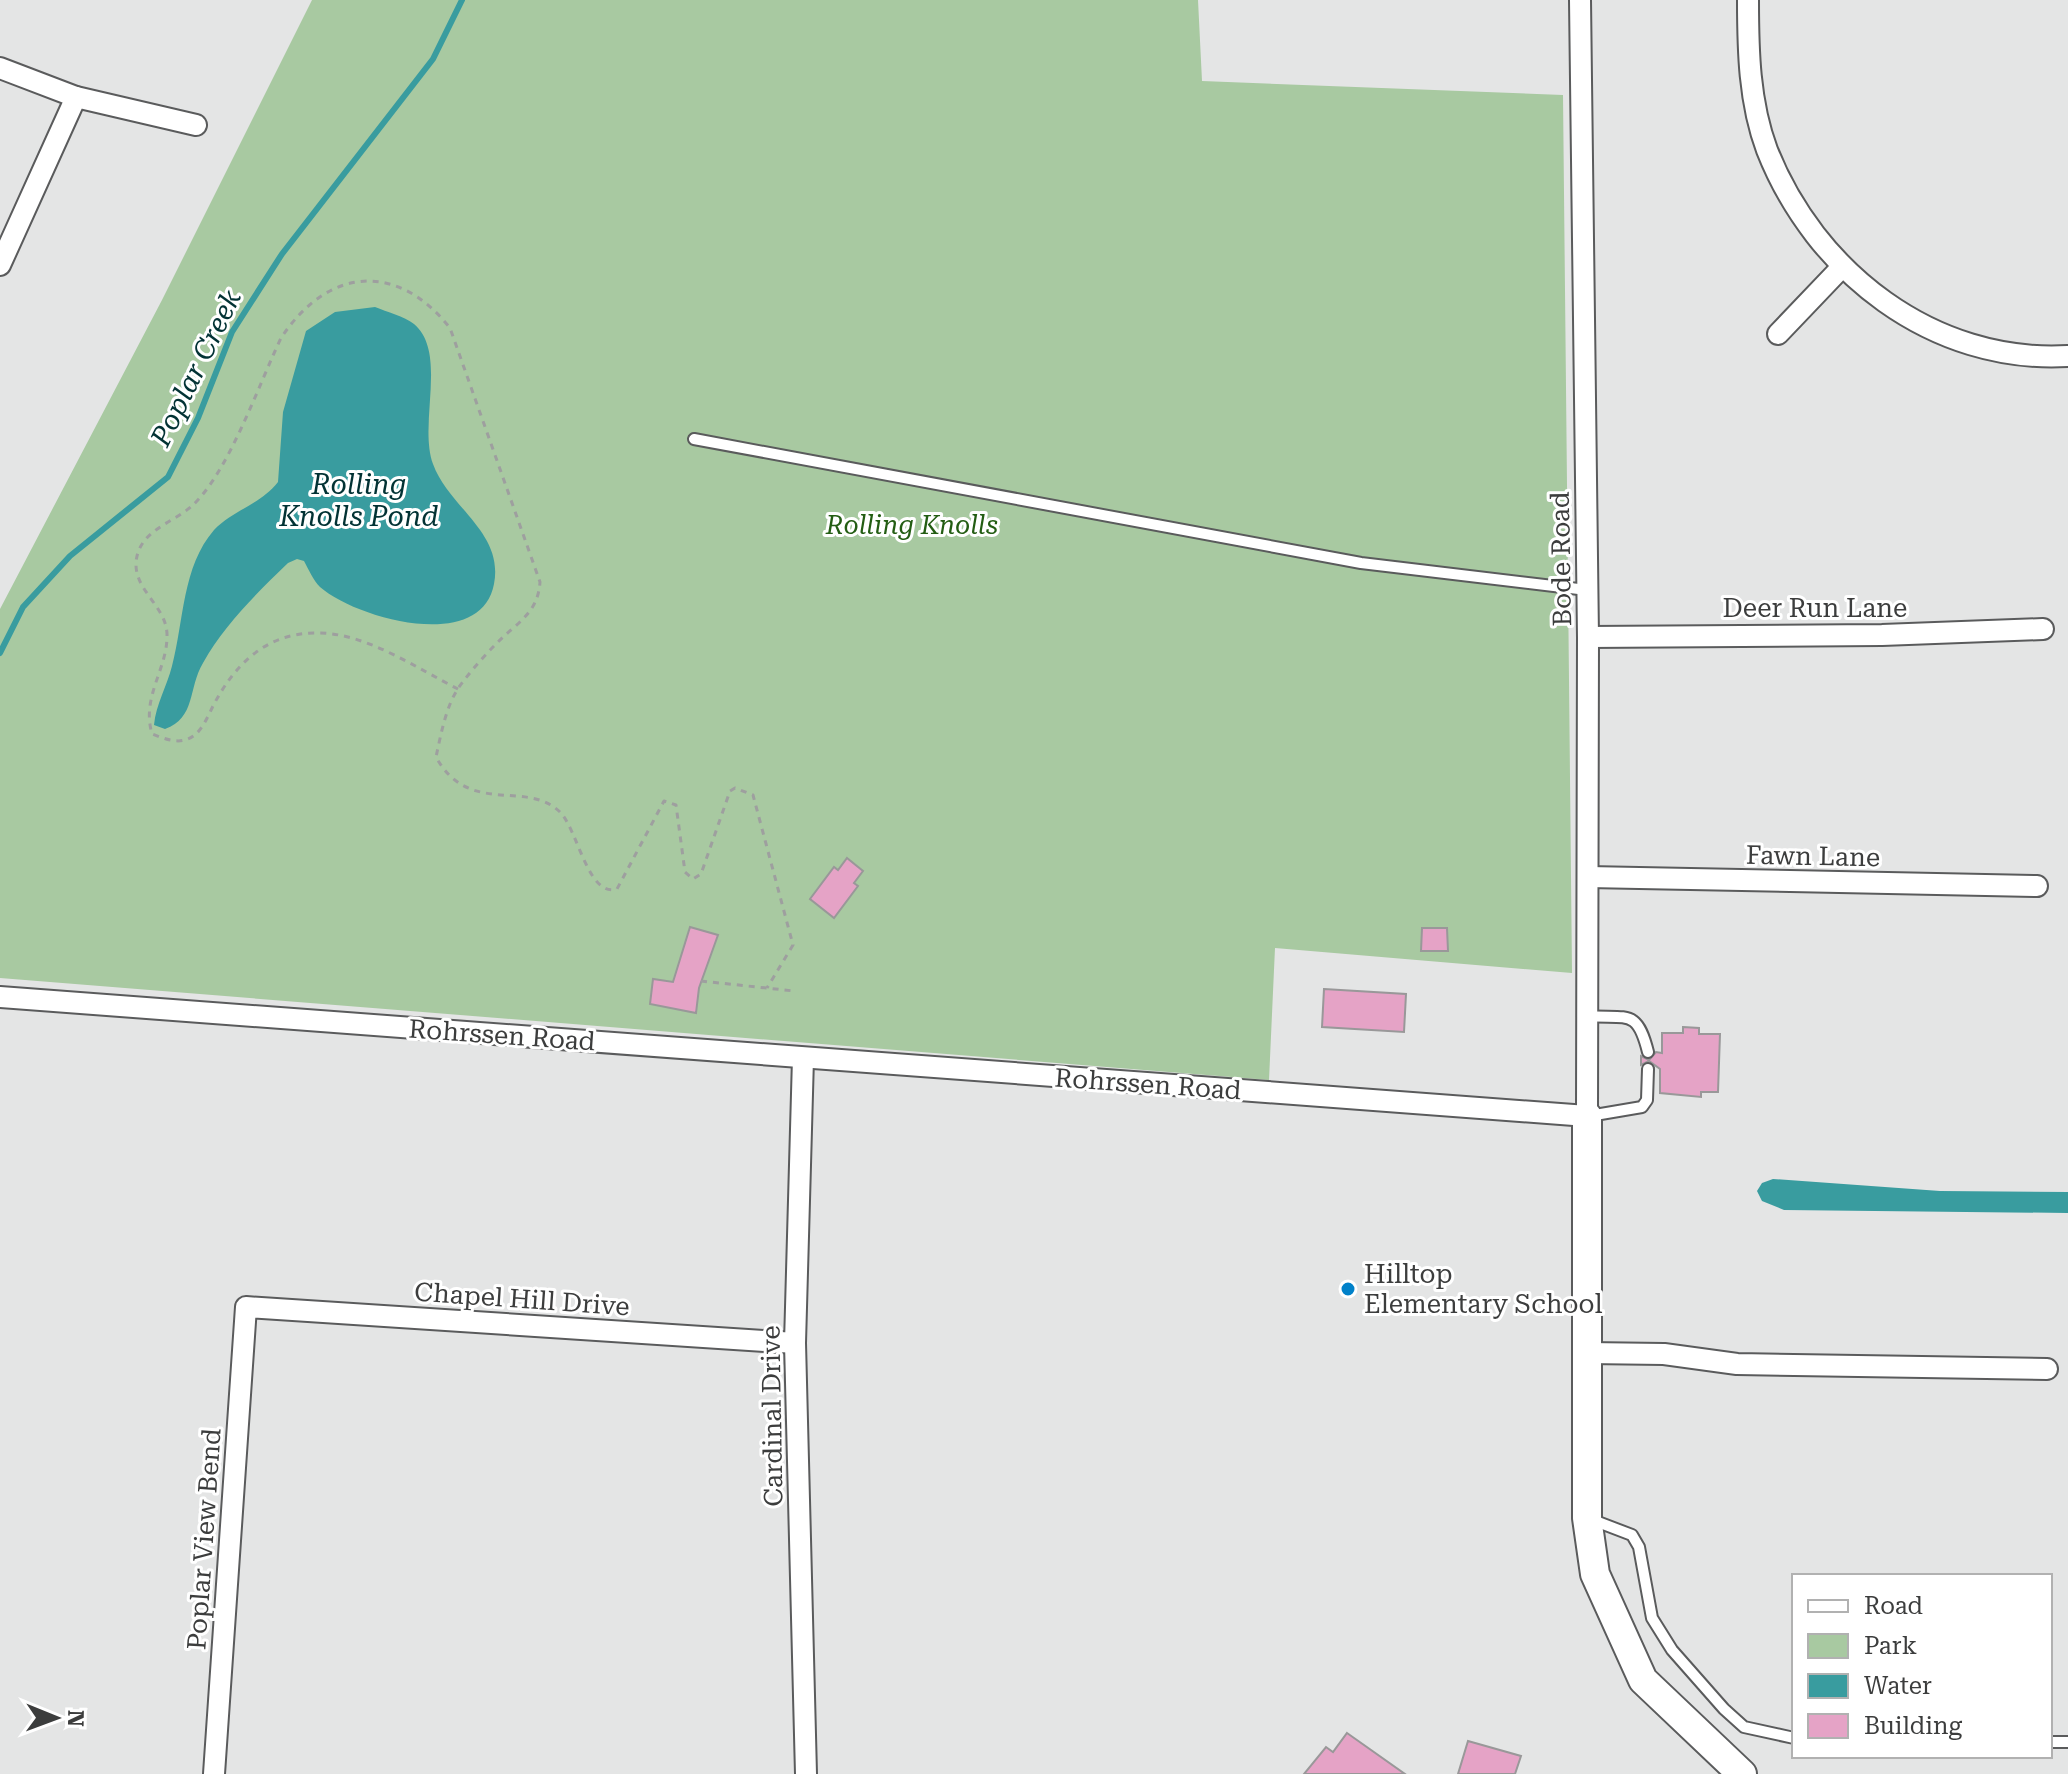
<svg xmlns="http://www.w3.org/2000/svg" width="2068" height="1774" font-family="'Roboto Serif',serif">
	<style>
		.green { fill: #a8c9a1 }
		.water { fill: #399c9f }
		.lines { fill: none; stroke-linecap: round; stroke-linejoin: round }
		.stream { stroke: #399c9f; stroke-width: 6 }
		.building { fill: #e5a3c6; stroke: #999899; stroke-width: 2 }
		.lane-casing { stroke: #5a5b5c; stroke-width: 14 }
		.street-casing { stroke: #5a5b5c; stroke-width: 24 }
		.secondary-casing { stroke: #5a5b5c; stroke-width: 32 }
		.path { stroke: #9e9f9f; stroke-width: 3; stroke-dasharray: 6 6; stroke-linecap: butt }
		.lane { stroke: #fff; stroke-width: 10 }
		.street { stroke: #fff; stroke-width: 20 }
		.secondary { stroke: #fff; stroke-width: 28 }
		.poi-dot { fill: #0081c9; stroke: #fff; stroke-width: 3 }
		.labels { text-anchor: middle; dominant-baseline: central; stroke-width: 6; stroke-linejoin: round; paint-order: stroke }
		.park-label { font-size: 26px; font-style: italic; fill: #235d13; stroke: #fff }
		.street-label { font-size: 26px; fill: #3c3d3d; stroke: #fff }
		.poi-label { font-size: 26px; fill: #3c3d3d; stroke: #fff; text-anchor: start }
		.water-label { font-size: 28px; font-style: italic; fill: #023234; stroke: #fff }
	</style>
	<rect width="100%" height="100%" fill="#e4e5e5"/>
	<!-- green -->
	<path class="green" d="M312 0H1198L1202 81 1563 95 1572 973 1275 948 1269 1080 0 978V609L162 300Z"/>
	<!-- water -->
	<g class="water">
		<path d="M375 307C387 312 404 316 414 324 448 353 418 423 433 464 449 508 504 532 494 584 481 654 355 618 320 587 313 580 309 570 304 561L297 559 288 563C257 593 224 625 203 663 188 688 196 718 165 729L154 725C156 704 167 686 172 666 184 621 182 567 214 530 233 510 260 505 278 482L283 412 306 331 335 312Z"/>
		<path d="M1773 1179 1940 1191 2068 1192V1213L1784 1210 1762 1201 1757 1191 1762 1183Z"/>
	</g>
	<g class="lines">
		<!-- stream -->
		<path class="stream" d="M0 653 23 607 70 556 168 477 198 418 232 332 282 254 433 59 462 0"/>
	</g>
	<!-- building -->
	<g class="building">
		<path d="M847 858 863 871 854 883 858 886 834 918 810 899 834 867 838 870Z"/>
		<path d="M690 927 718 935 699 988 696 1013 650 1004 653 979 673 982Z"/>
		<path d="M1422 928H1447L1448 951H1421Z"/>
		<path d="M1324 989 1406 994 1404 1032 1322 1027Z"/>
		<path d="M1683 1027 1699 1028V1034H1720L1718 1092H1701V1097L1660 1093V1069L1649 1061 1641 1065V1056L1649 1060 1656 1052 1662 1053V1033H1683Z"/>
		<path d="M1347 1733 1405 1774H1304L1326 1747 1333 1752Z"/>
		<path d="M1468 1741 1521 1756 1515 1774H1458Z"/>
	</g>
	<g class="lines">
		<!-- lane casing -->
		<g class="lane-casing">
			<g id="lane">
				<path d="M694 439 1361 563 1587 590"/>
				<path d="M1586 1016C1628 1019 1637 1008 1648 1052"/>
				<path d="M1589 1116 1642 1107 1647 1100 1648 1069"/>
				<path d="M1590 1519 1632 1535 1639 1547 1652 1618 1672 1650 1724 1709 1744 1727 1794 1738"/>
				<path d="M2050 1742H2068"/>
			</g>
		</g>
		<!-- street casing -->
		<g class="street-casing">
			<g id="street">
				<path d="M1748 0C1748 50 1749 102 1767 150 1815 272 1933 364 2068 356"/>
				<path d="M0 68 76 97 196 125"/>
				<path d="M0 265 76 97"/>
				<path d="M1778 334 1841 268"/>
				<path d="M1588 637 1882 635 2043 629"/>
				<path d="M1588 877 2037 886"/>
				<path d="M0 997 1587 1116 1588 637 1580 0"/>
				<path d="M803 1058 795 1343 806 1774"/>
				<path d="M1587 1353 1664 1354 1737 1364 2047 1369"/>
				<path d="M214 1774 246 1307 795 1343"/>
			</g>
		</g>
		<!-- secondary casing -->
		<g class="secondary-casing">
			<path id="secondary" d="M1587 1116V1518L1595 1574 1643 1680 1742 1774"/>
		</g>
		<!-- path -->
		<g class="path">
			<path d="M458 689C416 668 365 632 316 633 266 633 235 664 213 706 207 718 201 734 188 739 176 744 163 738 152 734 141 696 168 669 167 634 166 606 135 591 136 563 138 530 174 523 193 505 229 471 259 384 281 338 328 267 397 261 450 328L540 582C538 614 516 623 496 644 483 657 470 672 459 687 446 706 441 734 436 757 469 817 526 779 560 812 578 830 588 898 617 889L664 801 676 805 685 872 693 879 701 874 730 791 735 788 753 795 793 945 767 988"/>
			<path d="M701 981 794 991"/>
		</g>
		<!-- lane -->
		<use href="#lane" class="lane"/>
		<!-- street -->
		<use href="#street" class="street"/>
		<!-- secondary -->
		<use href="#secondary" class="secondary"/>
	</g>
	<!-- markers -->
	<circle class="poi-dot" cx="1348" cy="1289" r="8"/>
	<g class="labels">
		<!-- park labels -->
		<g class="park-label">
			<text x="912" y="525">Rolling Knolls</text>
		</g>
		<!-- street labels -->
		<g class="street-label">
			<text transform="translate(1561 559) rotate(-91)">Bode Road</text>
			<text x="1815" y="608">Deer Run Lane</text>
			<text transform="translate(1813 856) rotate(1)">Fawn Lane</text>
			<text transform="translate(502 1035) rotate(4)">Rohrssen Road</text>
			<text transform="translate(1148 1084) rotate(4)">Rohrssen Road</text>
			<text transform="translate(522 1299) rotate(4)">Chapel Hill Drive</text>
			<text transform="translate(772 1416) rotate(-91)">Cardinal Drive</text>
			<text transform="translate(204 1539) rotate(-86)">Poplar View Bend</text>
		</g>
		<!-- poi labels -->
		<g class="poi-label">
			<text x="1364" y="1274">Hilltop<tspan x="1364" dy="30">Elementary School</tspan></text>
		</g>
		<!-- water labels -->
		<g class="water-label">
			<text transform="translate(196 368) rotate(-64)">Poplar Creek</text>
			<text x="359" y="484">Rolling<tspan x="359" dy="32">Knolls Pond</tspan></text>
		</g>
	</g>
	<!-- legend -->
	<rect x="1792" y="1574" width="260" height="184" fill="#ffffff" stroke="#b1b1b1" stroke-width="2"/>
	<rect x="1808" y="1600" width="40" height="12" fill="#ffffff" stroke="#b1b1b1" stroke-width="2"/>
	<text x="1864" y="1614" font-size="24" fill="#3c3d3d">Road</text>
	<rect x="1808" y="1634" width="40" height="24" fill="#a8c9a1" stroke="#b1b1b1" stroke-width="2"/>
	<text x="1864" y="1654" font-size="24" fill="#3c3d3d">Park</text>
	<rect x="1808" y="1674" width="40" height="24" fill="#399c9f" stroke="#b1b1b1" stroke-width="2"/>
	<text x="1864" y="1694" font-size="24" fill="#3c3d3d">Water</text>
	<rect x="1808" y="1714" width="40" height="24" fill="#e5a3c6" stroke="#b1b1b1" stroke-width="2"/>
	<text x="1864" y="1734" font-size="24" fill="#3c3d3d">Building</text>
	<!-- north arrow -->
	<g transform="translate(56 1718) rotate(91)" stroke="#ffffff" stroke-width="6" paint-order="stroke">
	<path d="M0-6L14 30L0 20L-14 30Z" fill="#3c3d3d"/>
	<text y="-12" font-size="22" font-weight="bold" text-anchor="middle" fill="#3c3d3d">N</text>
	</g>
</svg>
